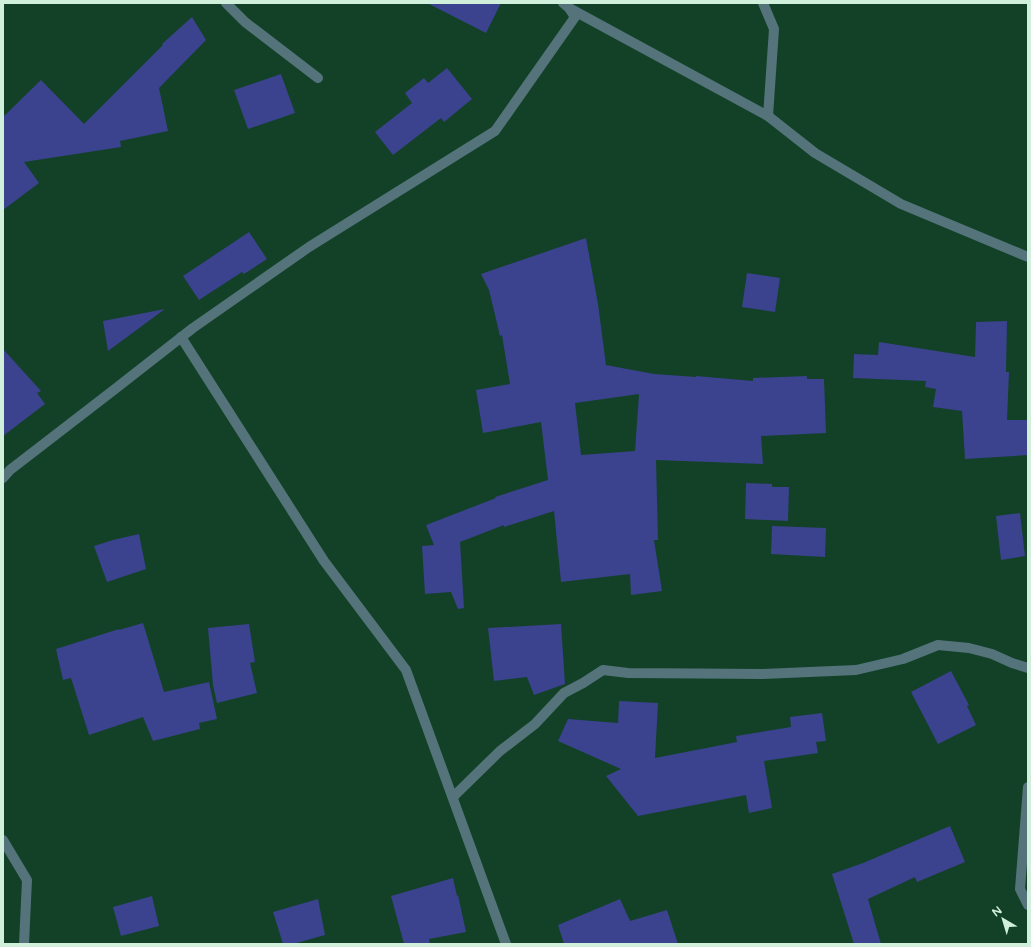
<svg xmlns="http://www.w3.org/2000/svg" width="1031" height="947" font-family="'Varela Round',sans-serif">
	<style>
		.building { fill: #3b428e; fill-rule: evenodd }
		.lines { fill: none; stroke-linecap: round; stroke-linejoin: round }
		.minor { stroke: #54737b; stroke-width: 10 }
	</style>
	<rect width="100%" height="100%" fill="#124127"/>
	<!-- building -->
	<g class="building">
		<path d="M427 3H501L486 33Z"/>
		<path d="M192 17 206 40 159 88 168 131 120 141 121 147 24 162 39 183 3 210V117L41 80 84 124 163 45 162 44Z"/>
		<path d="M447 68 472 99 444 122 441 118 393 155 375 132 412 103 405 93 424 78 428 83Z"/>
		<path d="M281 74 295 113 248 129 234 90Z"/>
		<path d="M249 232 267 259 244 274 242 272 199 300 183 276Z"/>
		<path d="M586 238 598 304 606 365 654 374 696 377V376L753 381V378L807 376V379H824L826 433 761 436 763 464 656 460 658 540H654L662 591 631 595 630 574 561 582 554 511 504 527V525L460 542 464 608 458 609 451 592 425 594 422 546 434 545 426 525 496 498 495 497 548 480 541 422 483 433 476 390 510 384 502 335 500 336 489 290 481 274ZM639 394 635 451 581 455 575 403Z"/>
		<path d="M747 273 780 278 775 312 742 307Z"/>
		<path d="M165 309 108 351 103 321Z"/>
		<path d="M1007 321 1006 372H1009L1007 420H1028V455L965 459 962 411 933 407 936 389 925 387 926 381 853 378 854 354 878 355 879 342 975 357 976 322Z"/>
		<path d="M3 349 41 391 37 393 45 404 3 436Z"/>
		<path d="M746 483 772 484V487H789L788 521 745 519Z"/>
		<path d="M1020 513 1025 556 1001 560 996 516Z"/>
		<path d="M772 526 826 528 825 557 771 554Z"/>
		<path d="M139 534 146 569 107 582 94 546 113 540Z"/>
		<path d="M143 623 164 692 209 682 217 719 199 723 200 729 153 741 143 717 89 735 71 678 63 680 56 649 119 629V630Z"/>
		<path d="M249 624 255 662 250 663 257 693 217 703 213 685 208 628Z"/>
		<path d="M561 624 565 684 534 695 527 677 494 681 488 628Z"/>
		<path d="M951 671 969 705 967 706 976 725 938 744 911 692Z"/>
		<path d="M619 701 658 703 655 758 737 742 736 736 791 727 790 717 822 713 826 741 816 742 818 753 764 761 772 808 749 813 746 795 638 816 606 776 621 769 558 741 568 719 618 723Z"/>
		<path d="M950 826 965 862 917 882 915 877 868 899 881 944H854L832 874 863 863Z"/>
		<path d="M453 878 457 896 458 895 466 932 429 939 430 944H404L391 896Z"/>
		<path d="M152 896 159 926 121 936 113 907Z"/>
		<path d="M318 899 325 935 293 944H283L273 912Z"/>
		<path d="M620 899 630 921 667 910 678 944H564L558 925Z"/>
	</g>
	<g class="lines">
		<!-- minor -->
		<g class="minor">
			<path d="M226 3 245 22 318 78"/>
			<path d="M563 3 569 8 768 116 815 153 901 204 1028 257"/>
			<path d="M763 3 774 29 768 116"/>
			<path d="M181 337 324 561 406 670 506 944"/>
			<path d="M3 478 10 470 115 389 193 328 309 247 495 131 575 17 569 8"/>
			<path d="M1028 787 1020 889 1028 905"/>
			<path d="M453 797 500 751 535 724 564 693 583 683 603 670 628 673 763 674 856 670 903 659 938 645 969 648 992 654 1012 663 1028 668"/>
			<path d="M3 840 27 880 24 944"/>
		</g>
	</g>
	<!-- border -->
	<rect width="1031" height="947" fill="none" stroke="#d1f0db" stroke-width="8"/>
	<!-- north arrow -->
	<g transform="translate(1003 919) rotate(322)" stroke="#124127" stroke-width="3" paint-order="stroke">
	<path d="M0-3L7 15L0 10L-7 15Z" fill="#d1f0db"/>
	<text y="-6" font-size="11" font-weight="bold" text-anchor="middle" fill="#d1f0db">N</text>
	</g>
</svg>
